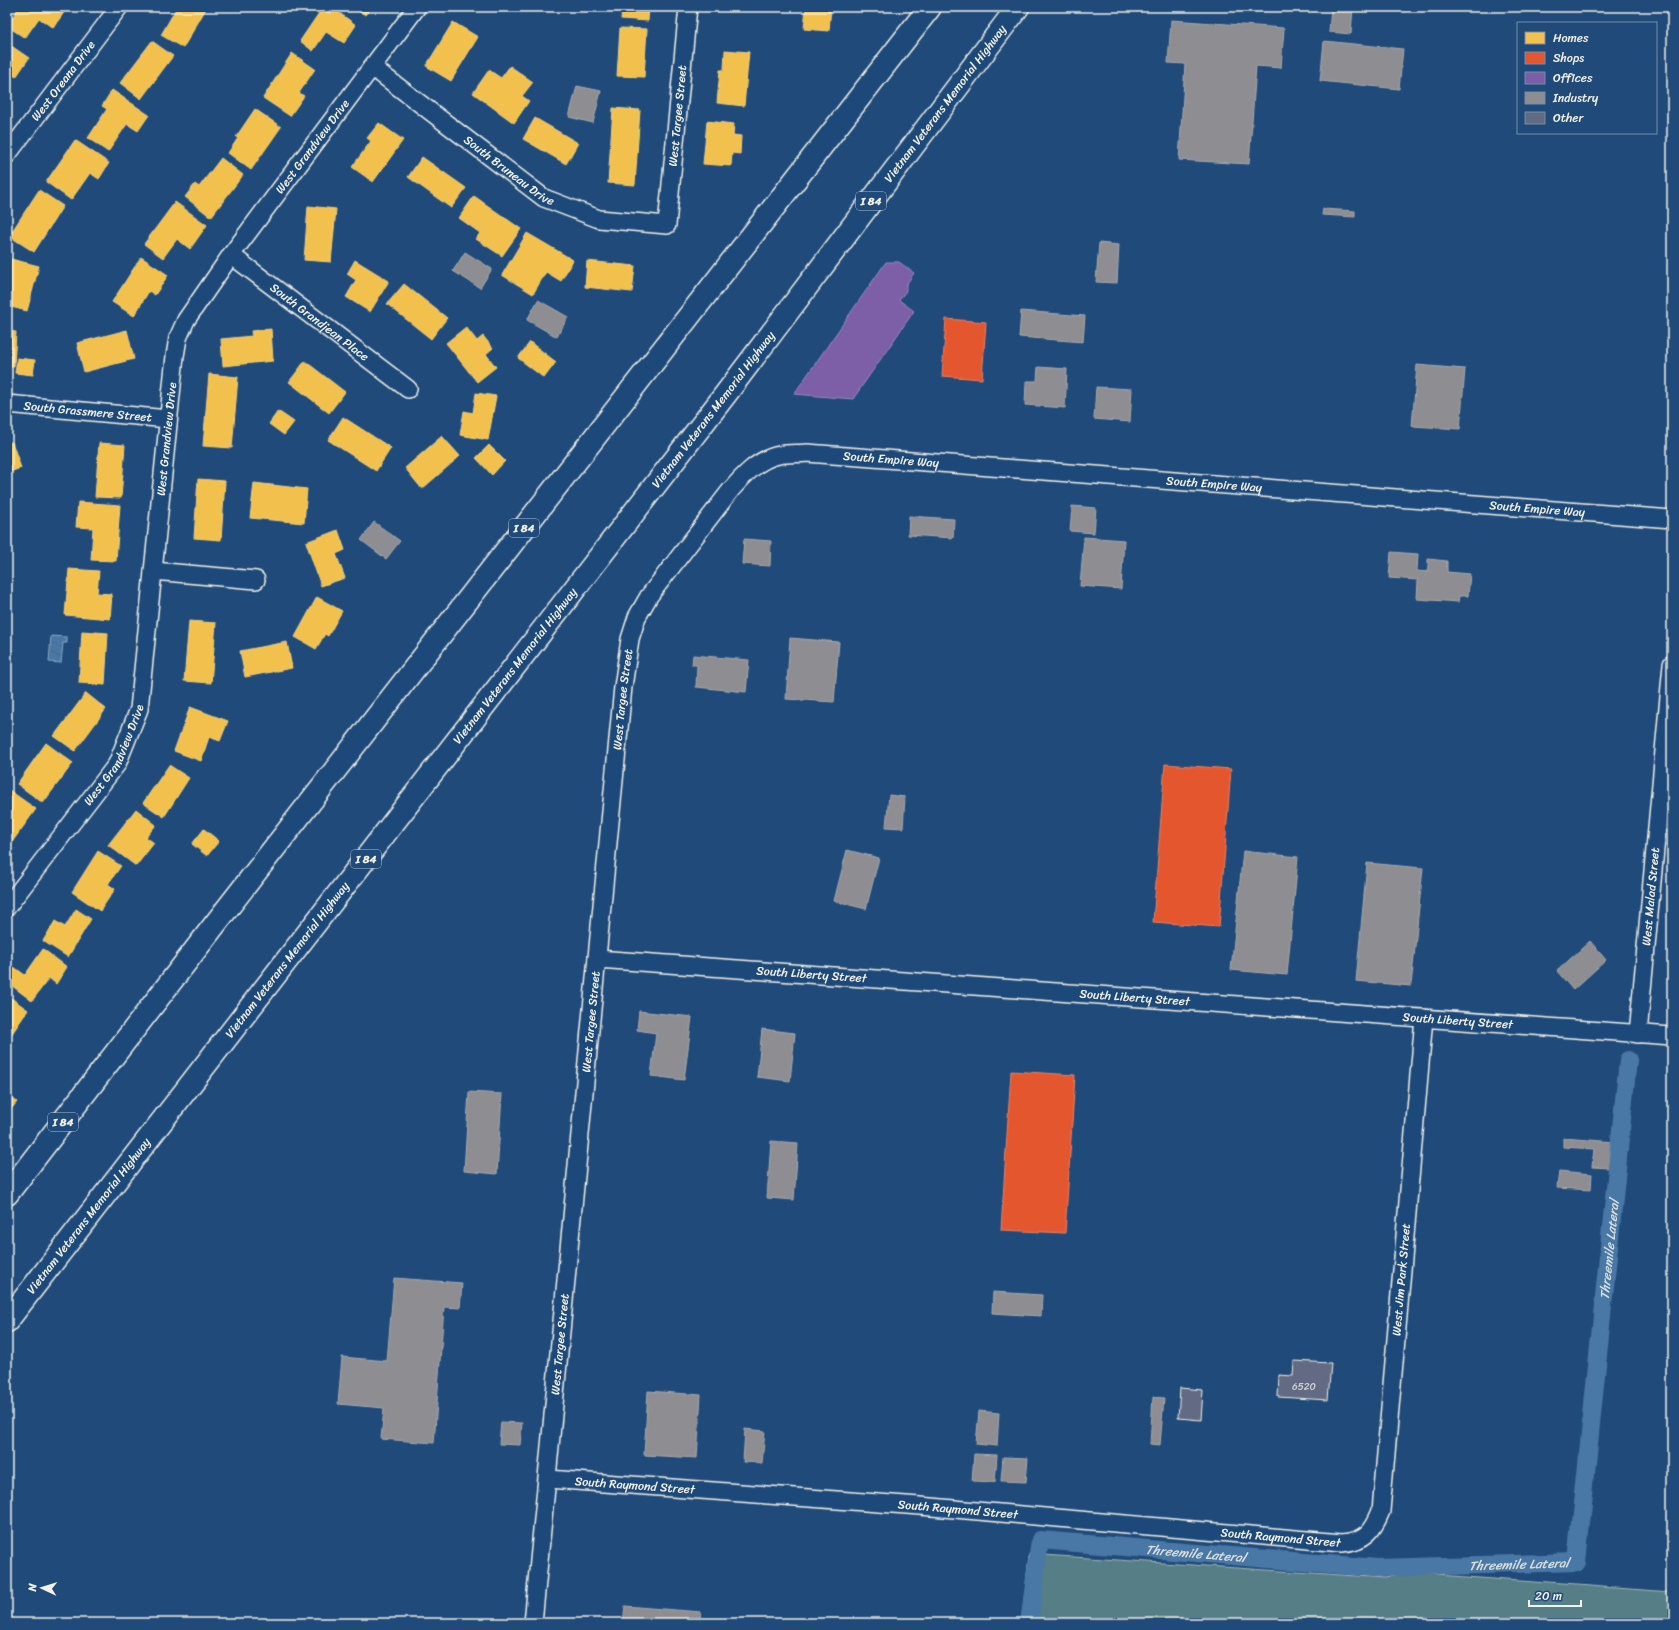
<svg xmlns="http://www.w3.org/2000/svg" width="1679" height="1630" font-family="Sriracha,sans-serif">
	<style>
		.green { fill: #557e86; stroke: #a4b8b7 }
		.water { fill: url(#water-waves); stroke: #8ea8c0 }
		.homes { fill: #f2c14e; stroke: #f3cf7c }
		.shops { fill: #e4572e; stroke: #e98566 }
		.offices { fill: #7b5ea7; stroke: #9f8aba }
		.industry { fill: #8d8d92; stroke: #acabac }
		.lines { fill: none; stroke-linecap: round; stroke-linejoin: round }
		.canal { stroke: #4a78a6; stroke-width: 18 }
		.building { fill: #626b84; stroke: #f4f1e8 }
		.minor-casing { stroke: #f4f1e8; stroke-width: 20 }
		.highway-casing { stroke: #f4f1e8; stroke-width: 25 }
		.minor { stroke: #1f4a7a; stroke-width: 17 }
		.highway { stroke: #1f4a7a; stroke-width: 22 }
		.labels { text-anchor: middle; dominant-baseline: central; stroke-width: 4; stroke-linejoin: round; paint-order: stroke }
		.number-label { font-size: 10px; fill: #d0d0cf }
		.shield { fill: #1f4a7a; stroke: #b4bfc7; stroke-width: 1 }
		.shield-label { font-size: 11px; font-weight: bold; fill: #f4f1e8 }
		.street-label { font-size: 12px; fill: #f4f1e8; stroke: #1f4a7a }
		.water-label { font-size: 13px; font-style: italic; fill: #dadfde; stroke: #1f4a7a }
	</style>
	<defs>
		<pattern id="water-waves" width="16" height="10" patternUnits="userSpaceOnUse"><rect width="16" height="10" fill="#4a78a6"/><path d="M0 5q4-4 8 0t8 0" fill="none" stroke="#4a627b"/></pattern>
	</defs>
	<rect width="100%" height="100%" fill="#1f4a7a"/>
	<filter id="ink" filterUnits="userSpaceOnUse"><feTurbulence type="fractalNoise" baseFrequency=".025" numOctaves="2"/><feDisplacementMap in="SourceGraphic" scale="8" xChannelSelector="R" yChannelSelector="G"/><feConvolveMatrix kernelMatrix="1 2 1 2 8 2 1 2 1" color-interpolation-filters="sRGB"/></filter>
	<g filter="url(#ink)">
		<!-- green -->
		<path class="green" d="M1029 1554 1385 1578 1409 1573 1672 1592V1623H1022Z"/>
		<!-- water -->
		<path class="water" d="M51 636 67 637V643H63L61 663 49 662Z"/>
		<!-- homes -->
		<g class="homes">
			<path d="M19 7H60L65 11 53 28 39 18 25 38 7 26Z"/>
			<path d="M177 7H207L183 48 161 35Z"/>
			<path d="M323 7H331L356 25 344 43 326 32 313 51 300 41Z"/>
			<path d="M350 7H370L366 15Z"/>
			<path d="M622 7H649L648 21 621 19Z"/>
			<path d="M806 7H831L829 31 804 29Z"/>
			<path d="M453 22 478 37 451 81 426 66Z"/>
			<path d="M620 28 647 29 644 77 617 76Z"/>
			<path d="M152 41 173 56 141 99 120 83Z"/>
			<path d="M7 43 29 58 16 77 7 71Z"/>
			<path d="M725 50 749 52 744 106 717 103 720 70H724Z"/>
			<path d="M292 53 315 69 299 93 304 96 290 116 263 98Z"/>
			<path d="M510 66 533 82 522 96 529 101 514 123 473 93 489 70 501 78Z"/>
			<path d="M112 90 149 115 138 131 127 124 108 152 88 138 107 109 102 106Z"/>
			<path d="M613 108 640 110 635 185 608 183Z"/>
			<path d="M255 109 281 127 251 170 228 153 238 138 236 137Z"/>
			<path d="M535 118 578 143 566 164 523 139Z"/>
			<path d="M707 121 734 124 733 135 741 136 740 154 732 153 731 166 703 164Z"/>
			<path d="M379 123 403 140 373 182 352 167 371 141 367 138Z"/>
			<path d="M75 140 109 163 99 179 90 173 71 200 46 182Z"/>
			<path d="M422 157 466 188 451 208 408 177Z"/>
			<path d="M221 158 243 175 211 217 185 197 195 184 199 187Z"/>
			<path d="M39 190 63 206 34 252 9 236Z"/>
			<path d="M474 196 521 229 502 256 476 239 480 233 459 218Z"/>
			<path d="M175 202 207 225 190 249 177 239 163 258 144 244Z"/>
			<path d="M308 206 336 209 331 262 304 260Z"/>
			<path d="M527 233 573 260 561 281 546 272 533 294 502 275Z"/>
			<path d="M141 257 168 275 155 295 149 291 134 316 112 302Z"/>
			<path d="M7 258 39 266 27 311 7 306Z"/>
			<path d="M355 260 389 281 370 312 346 297 356 280 347 274Z"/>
			<path d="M587 261 635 266 632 292 585 287Z"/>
			<path d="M404 284 447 318 431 339 387 304Z"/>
			<path d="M466 327 477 341 483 336 493 348 486 354 496 367 477 382 446 343Z"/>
			<path d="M271 329 273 361 223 366 221 339 252 336 251 331Z"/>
			<path d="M127 330 134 359 84 372 77 343Z"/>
			<path d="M7 331 16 332 14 367H7Z"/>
			<path d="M530 342 556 362 544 378 518 358Z"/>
			<path d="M17 358 35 360 33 375 15 373Z"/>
			<path d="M305 361 345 392 329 413 289 382Z"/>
			<path d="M209 374 238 377 232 448 203 446Z"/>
			<path d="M476 393 496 396 488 440 460 435 464 411 473 413Z"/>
			<path d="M278 411 294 422 284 435 269 424Z"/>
			<path d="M343 417 391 448 376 471 328 440Z"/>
			<path d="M442 436 460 456 422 489 405 468Z"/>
			<path d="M12 442 21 468 7 473V443Z"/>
			<path d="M99 443 125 445 121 498 95 497Z"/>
			<path d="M489 445 505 461 492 475 476 458Z"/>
			<path d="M198 479 225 481 221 540 194 538Z"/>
			<path d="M254 483 307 489 304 523 250 518Z"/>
			<path d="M78 502 120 505 116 561 91 560 93 528 76 527Z"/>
			<path d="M338 530 345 550 336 554 345 578 321 586 306 542Z"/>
			<path d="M69 569 99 571 97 593 112 594 110 619 65 615Z"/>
			<path d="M317 597 342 611 328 636 325 634 316 649 295 637Z"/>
			<path d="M189 621 216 623 211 683 184 681Z"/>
			<path d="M82 631 108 633 105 685 79 683Z"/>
			<path d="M287 642 292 668 245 677 240 651Z"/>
			<path d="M86 693 106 709 75 751 54 736Z"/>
			<path d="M190 707 228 721 220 741 209 737 201 761 174 751Z"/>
			<path d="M46 743 73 763 43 803 17 784Z"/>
			<path d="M169 765 189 778 164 817 143 803Z"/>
			<path d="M9 790 36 809 7 849V793Z"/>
			<path d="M136 809 156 825 146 837 154 843 136 866 108 845Z"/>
			<path d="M204 829 219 841 207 856 192 844Z"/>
			<path d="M98 851 121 866 108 884 115 889 100 911 72 892Z"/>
			<path d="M76 909 91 919 68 957 43 941 55 921 65 927Z"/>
			<path d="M43 949 67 967 56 984 49 978 32 1001 7 982V976L14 967 25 975Z"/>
			<path d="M7 995 28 1010 7 1041Z"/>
			<path d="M7 1094 17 1102 7 1114Z"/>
		</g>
		<!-- shops -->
		<g class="shops">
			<path d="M946 319 986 322 982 379 942 376Z"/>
			<path d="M1165 764 1231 769 1219 927 1153 922Z"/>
			<path d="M1011 1071 1075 1075 1065 1233 1001 1230Z"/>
		</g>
		<!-- offices -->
		<path class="offices" d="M886 262H899L914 273 906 285V291L899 300 914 311 853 399 794 394Z"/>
		<!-- industry -->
		<g class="industry">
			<path d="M1331 7H1353L1351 34 1329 32Z"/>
			<path d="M1171 20 1284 28 1281 68 1256 66 1249 164 1179 160 1185 64 1168 63Z"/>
			<path d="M1324 41 1403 49 1399 89 1320 81Z"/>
			<path d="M577 86 601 91 593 123 569 117Z"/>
			<path d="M1323 209 1355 211V217L1322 215Z"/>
			<path d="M1099 243 1119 245 1117 283 1096 282Z"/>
			<path d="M465 252 492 269 480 288 453 271Z"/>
			<path d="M538 300 568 317 557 337 527 320Z"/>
			<path d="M1021 311 1085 316 1083 342 1019 337Z"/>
			<path d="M1417 365 1465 369 1460 429 1412 426Z"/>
			<path d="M1038 367 1067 369 1065 408 1025 405 1026 381H1037Z"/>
			<path d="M1096 387 1132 389 1130 422 1094 419Z"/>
			<path d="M1072 506 1096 508 1094 533 1070 531Z"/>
			<path d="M909 516 954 519 953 538 908 535Z"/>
			<path d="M374 522 400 541 386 559 361 540Z"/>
			<path d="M1084 537 1124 540 1121 589 1080 586Z"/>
			<path d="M744 539 771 541 770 566 742 564Z"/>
			<path d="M1391 552 1418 554 1417 571 1428 572V559L1447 561V572L1470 574 1468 596H1459L1458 602 1417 599 1418 580 1389 578Z"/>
			<path d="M790 638 839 642 834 702 786 699Z"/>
			<path d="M693 655 749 660 746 692 696 687 697 665H692Z"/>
			<path d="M889 795 905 797 903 828 886 827Z"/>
			<path d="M847 850 879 858 866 909 834 901Z"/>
			<path d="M1243 851 1298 857 1287 975 1231 970Z"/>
			<path d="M1367 863 1423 868 1411 986 1356 981Z"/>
			<path d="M1590 941 1606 960 1573 990 1557 971Z"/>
			<path d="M639 1011 692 1017 684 1080 651 1076 656 1033 637 1030Z"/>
			<path d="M762 1029 795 1033 790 1081 757 1077Z"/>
			<path d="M469 1092 502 1094 497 1174 464 1171Z"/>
			<path d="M1563 1138 1616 1142 1614 1158 1611 1157 1610 1168 1592 1167 1594 1149 1563 1147Z"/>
			<path d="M771 1141 798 1143 794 1200 767 1198Z"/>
			<path d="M1559 1171 1592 1174 1591 1190 1557 1188Z"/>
			<path d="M394 1278 462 1283 460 1308 444 1307 434 1443 381 1439 384 1408 338 1404 342 1357 387 1361Z"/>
			<path d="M993 1292 1042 1295 1041 1316 992 1313Z"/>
			<path d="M648 1391 701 1395 697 1458 644 1455Z"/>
			<path d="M1153 1397 1164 1398 1160 1445 1150 1444Z"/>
			<path d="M979 1411 999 1413 997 1446 976 1444Z"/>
			<path d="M501 1422 522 1423 520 1445 499 1444Z"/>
			<path d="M745 1429 765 1431 762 1463 743 1462Z"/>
			<path d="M974 1454 997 1455 995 1482 972 1481Z"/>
			<path d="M1003 1457 1028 1458 1026 1482 1001 1481Z"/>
			<path d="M625 1606 701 1612 700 1623H623Z"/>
		</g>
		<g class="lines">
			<!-- canal -->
			<path class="canal" id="s1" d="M1029 1623 1040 1540 1377 1568 1577 1562 1628 1060"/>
		</g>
		<!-- building -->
		<g class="building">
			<path d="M1294 1361 1331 1363 1328 1400 1278 1397 1279 1375 1293 1376Z"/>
			<path d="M1180 1388 1203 1390 1201 1420 1178 1418Z"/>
		</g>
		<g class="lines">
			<!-- minor casing -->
			<g class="minor-casing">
				<g id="minor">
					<path id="s2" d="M372 67 544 198 599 219 667 225 688 7"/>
					<path id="s3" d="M7 155 119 7"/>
					<path id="s4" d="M231 255 408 389"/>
					<path id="s5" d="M7 404 168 419"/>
					<path d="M153 571 256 580"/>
					<path id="s6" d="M7 907 117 764 139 709 175 356 178 338 186 320 231 255 417 7"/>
					<path id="s7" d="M597 959 1672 1036"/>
					<path id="s8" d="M1638 1034 1672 664"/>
					<path id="s9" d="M548 1479 920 1506 1342 1543C1365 1541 1373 1531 1381 1511L1424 1018"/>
					<path id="s10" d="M533 1623 623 687 630 639 637 617 649 596 730 491C743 476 758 459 779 455 788 453 798 454 807 453L1672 519"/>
				</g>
			</g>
			<!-- highway casing -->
			<g class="highway-casing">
				<g id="highway">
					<path d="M7 1194 216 923 930 7"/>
					<path id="s11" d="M7 1321 725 395 1018 7"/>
				</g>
			</g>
			<!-- minor -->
			<use href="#minor" class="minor"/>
			<!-- highway -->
			<use href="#highway" class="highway"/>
		</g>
	</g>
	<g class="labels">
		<!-- number labels -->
		<g class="number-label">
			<text x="1304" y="1387">6520</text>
		</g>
		<!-- shield labels -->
		<g class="shield">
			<rect x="856" y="192" width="30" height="18" rx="3"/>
			<rect x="509" y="519" width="30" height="18" rx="3"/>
			<rect x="351" y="850" width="30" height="18" rx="3"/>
			<rect x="48" y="1113" width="30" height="18" rx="3"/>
		</g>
		<g class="shield-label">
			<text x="871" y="201">I 84</text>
			<text x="524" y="528">I 84</text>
			<text x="366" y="859">I 84</text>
			<text x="63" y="1122">I 84</text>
		</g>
		<!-- street labels -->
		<g class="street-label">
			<text stroke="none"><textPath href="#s3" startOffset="93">West Oreana Drive</textPath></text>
			<text stroke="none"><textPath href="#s11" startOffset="1537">Vietnam Veterans Memorial Highway</textPath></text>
			<text stroke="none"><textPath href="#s2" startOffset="453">West Targee Street</textPath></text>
			<text stroke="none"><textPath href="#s6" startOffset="847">West Grandview Drive</textPath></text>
			<text stroke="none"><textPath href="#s2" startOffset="172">South Bruneau Drive</textPath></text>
			<text stroke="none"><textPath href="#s4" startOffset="111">South Grandjean Place</textPath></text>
			<text stroke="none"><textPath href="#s11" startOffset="1153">Vietnam Veterans Memorial Highway</textPath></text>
			<text stroke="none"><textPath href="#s5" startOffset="81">South Grassmere Street</textPath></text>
			<text stroke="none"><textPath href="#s6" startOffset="511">West Grandview Drive</textPath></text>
			<text stroke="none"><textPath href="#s10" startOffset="1343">South Empire Way</textPath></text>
			<text stroke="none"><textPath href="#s10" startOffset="1667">South Empire Way</textPath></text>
			<text stroke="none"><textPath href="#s10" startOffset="1991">South Empire Way</textPath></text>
			<text stroke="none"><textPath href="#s11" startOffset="829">Vietnam Veterans Memorial Highway</textPath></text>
			<text stroke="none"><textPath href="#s10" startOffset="928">West Targee Street</textPath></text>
			<text stroke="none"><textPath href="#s6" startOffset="187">West Grandview Drive</textPath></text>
			<text stroke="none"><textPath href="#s8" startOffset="138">West Malad Street</textPath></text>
			<text stroke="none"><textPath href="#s11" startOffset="457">Vietnam Veterans Memorial Highway</textPath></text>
			<text stroke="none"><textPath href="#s7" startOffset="215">South Liberty Street</textPath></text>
			<text stroke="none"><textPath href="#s7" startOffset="539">South Liberty Street</textPath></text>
			<text stroke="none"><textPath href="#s7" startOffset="863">South Liberty Street</textPath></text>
			<text stroke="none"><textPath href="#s10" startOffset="604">West Targee Street</textPath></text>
			<text stroke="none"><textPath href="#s11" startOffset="133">Vietnam Veterans Memorial Highway</textPath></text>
			<text stroke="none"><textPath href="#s9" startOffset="1083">West Jim Park Street</textPath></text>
			<text stroke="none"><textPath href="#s10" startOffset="280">West Targee Street</textPath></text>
			<text stroke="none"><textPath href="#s9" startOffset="87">South Raymond Street</textPath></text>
			<text stroke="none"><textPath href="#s9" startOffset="411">South Raymond Street</textPath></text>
			<text stroke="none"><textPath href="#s9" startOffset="735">South Raymond Street</textPath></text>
		</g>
		<!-- water labels -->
		<g class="water-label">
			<text stroke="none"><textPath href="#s1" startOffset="936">Threemile Lateral</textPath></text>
			<text stroke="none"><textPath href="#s1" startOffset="240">Threemile Lateral</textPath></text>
			<text stroke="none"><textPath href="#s1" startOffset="564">Threemile Lateral</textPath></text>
		</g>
	</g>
	<!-- margin -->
	<rect width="1679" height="1630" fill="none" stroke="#1f4a7a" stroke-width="24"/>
	<rect x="12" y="12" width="1655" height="1606" fill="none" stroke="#f4f1e8" stroke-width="1.5" filter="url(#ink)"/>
	<!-- legend -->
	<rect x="1517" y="22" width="140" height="112" fill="#1f4a7a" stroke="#748da6"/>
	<rect x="1525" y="32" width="20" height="12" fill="#f2c14e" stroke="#748da6"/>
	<text x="1553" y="42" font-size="12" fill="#f4f1e8">Homes</text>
	<rect x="1525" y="52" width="20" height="12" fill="#e4572e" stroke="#748da6"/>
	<text x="1553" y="62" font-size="12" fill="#f4f1e8">Shops</text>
	<rect x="1525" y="72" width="20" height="12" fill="#7b5ea7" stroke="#748da6"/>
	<text x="1553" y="82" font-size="12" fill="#f4f1e8">Offices</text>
	<rect x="1525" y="92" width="20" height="12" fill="#8d8d92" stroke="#748da6"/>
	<text x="1553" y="102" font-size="12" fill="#f4f1e8">Industry</text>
	<rect x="1525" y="112" width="20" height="12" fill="#626b84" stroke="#748da6"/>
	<text x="1553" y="122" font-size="12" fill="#f4f1e8">Other</text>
	<!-- north arrow -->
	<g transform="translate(42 1588) rotate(274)" stroke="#1f4a7a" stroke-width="3" paint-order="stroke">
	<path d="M0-3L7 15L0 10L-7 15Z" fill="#f4f1e8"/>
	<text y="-6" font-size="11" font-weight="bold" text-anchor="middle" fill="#f4f1e8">N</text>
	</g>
	<!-- scale -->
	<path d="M1529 1600v6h52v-6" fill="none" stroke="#f4f1e8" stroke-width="2"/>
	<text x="1535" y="1600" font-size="12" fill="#f4f1e8" stroke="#1f4a7a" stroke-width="3" paint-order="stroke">20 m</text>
</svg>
